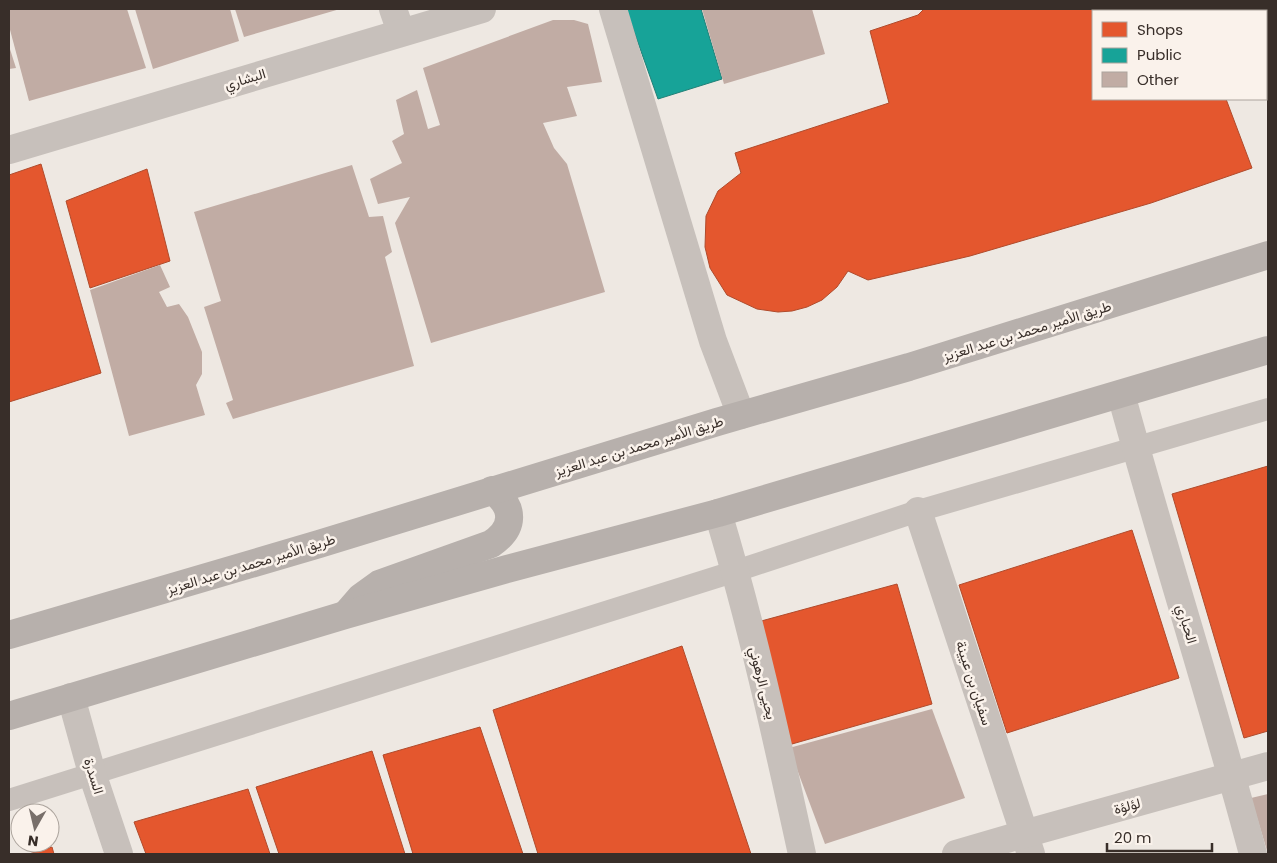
<svg xmlns="http://www.w3.org/2000/svg" width="1277" height="863" font-family="Poppins,Vazirmatn,sans-serif">
	<style>
		.shops { fill: #e4572e; stroke: #b04b2c }
		.public { fill: #17a398; stroke: #218077 }
		.building { fill: #c1aca4 }
		.lines { fill: none; stroke-linecap: round; stroke-linejoin: round }
		.pedestrian { stroke: #c7c0bb; stroke-width: 22 }
		.minor { stroke: #c7c0bb; stroke-width: 28 }
		.secondary { stroke: #b7b0ac; stroke-width: 28 }
		.labels { text-anchor: middle; dominant-baseline: central; stroke-width: 5; stroke-linejoin: round; paint-order: stroke }
		.street-label { font-size: 14px; fill: #382e29; stroke: #faf2eb }
	</style>
	<rect width="100%" height="100%" fill="#eee8e2"/>
	<!-- shops -->
	<g class="shops">
		<path d="M924 9H1193L1194 11H1093V99H1226L1252 168 1151 203 970 256 868 280 848 271 837 287 822 300 807 307 792 311 778 312 757 309 727 295 710 268 705 247 706 216 718 191 741 173 735 153 889 103 870 31 918 15Z"/>
		<path d="M41 164 101 373 9 402V175Z"/>
		<path d="M147 169 170 261 90 288 66 201Z"/>
		<path d="M1268 466V731L1244 738 1172 494Z"/>
		<path d="M1132 530 1179 678 1007 733 959 585Z"/>
		<path d="M897 584 932 704 785 746 754 623Z"/>
		<path d="M682 646 751 854H538L493 710Z"/>
		<path d="M480 727 523 854H413L383 755Z"/>
		<path d="M372 751 405 854H279L256 787Z"/>
		<path d="M248 789 270 854H146L134 822Z"/>
		<path d="M52 847 54 854H29Z"/>
	</g>
	<!-- public -->
	<path class="public" d="M626 9H701L722 79 658 99Z"/>
	<!-- building -->
	<g class="building">
		<path d="M9 9H127L146 68 29 101 9 26Z"/>
		<path d="M135 9H230L239 41 153 69Z"/>
		<path d="M235 9H340L244 37Z"/>
		<path d="M702 9H812L825 54 724 84Z"/>
		<path d="M1201 9H1238L1239 11H1202Z"/>
		<path d="M553 20H574L588 24 602 82 567 87 577 116 543 123 554 148 567 164 605 292 431 343 395 223 410 197 378 204 370 179 402 163 392 141 404 134 396 100 417 90 428 129 440 125 423 68Z"/>
		<path d="M9 46 16 68 9 69Z"/>
		<path d="M352 165 369 217 383 216 392 252 385 257 414 366 233 419 226 403 233 400 204 307 221 301 194 212Z"/>
		<path d="M160 265 170 287 159 292 167 307 179 304 188 317 202 352V374L196 385 205 415 129 436 90 290Z"/>
		<path d="M932 709 965 798 825 844 789 748Z"/>
		<path d="M1268 794V854L1251 798Z"/>
	</g>
	<g class="lines">
		<!-- pedestrian -->
		<path class="pedestrian" d="M9 800 736 571 918 511 1268 409"/>
		<!-- minor -->
		<g class="minor">
			<path d="M393 9 401 32"/>
			<path d="M613 9 713 341 741 415"/>
			<path d="M9 150 482 9"/>
			<path d="M1121 394C1163 548 1212 700 1253 854"/>
			<path d="M918 511 1031 854"/>
			<path d="M718 513C752 625 777 740 802 854"/>
			<path d="M71 697 92 773 119 854"/>
			<path d="M956 854 1024 834 1268 766"/>
		</g>
		<!-- secondary -->
		<g class="secondary">
			<path d="M348 612 361 597 379 584 491 544C515 528 515 507 492 490"/>
			<path d="M9 635 319 544 717 422 909 367 1268 255"/>
			<path d="M9 716 345 615 507 569 718 513 1268 350"/>
		</g>
	</g>
	<g class="labels">
		<!-- street labels -->
		<g class="street-label">
			<text transform="translate(245 79) rotate(-17)">البشاري</text>
			<text transform="translate(1027 331) rotate(-17)">طريق الأمير محمد بن عبد العزيز</text>
			<text transform="translate(639 446) rotate(-17)">طريق الأمير محمد بن عبد العزيز</text>
			<text transform="translate(251 564) rotate(-17)">طريق الأمير محمد بن عبد العزيز</text>
			<text transform="translate(1187 624) rotate(73)">الحباري</text>
			<text transform="translate(763 683) rotate(76)">يحيى الرهوني</text>
			<text transform="translate(974 683) rotate(72)">سفيان بن عيينة</text>
			<text transform="translate(94 776) rotate(73)">السدرة</text>
			<text transform="translate(1127 806) rotate(-15)">لؤلؤة</text>
		</g>
	</g>
	<!-- border -->
	<rect width="1277" height="863" fill="none" stroke="#382e29" stroke-width="20"/>
	<!-- legend -->
	<rect x="1092" y="10" width="175" height="90" fill="#faf2eb" stroke="#aca49d"/>
	<rect x="1102" y="22" width="25" height="15" fill="#e4572e" stroke="#aca49d"/>
	<text x="1137" y="35" font-size="15" fill="#382e29">Shops</text>
	<rect x="1102" y="48" width="25" height="15" fill="#17a398" stroke="#aca49d"/>
	<text x="1137" y="60" font-size="15" fill="#382e29">Public</text>
	<rect x="1102" y="72" width="25" height="15" fill="#c1aca4" stroke="#aca49d"/>
	<text x="1137" y="85" font-size="15" fill="#382e29">Other</text>
	<!-- north arrow -->
	<g transform="translate(35 828) rotate(188)"><circle r="24" fill="#faf2eb" stroke="#aca49d"/>
	<path d="M0-4L9 19L0 12L-9 19Z" fill="#786f6a"/>
	<text y="-8" font-size="14" font-weight="bold" text-anchor="middle" fill="#382e29">N</text>
	</g>
	<!-- scale -->
	<path d="M1107 843v8h105v-8" fill="none" stroke="#382e29" stroke-width="2.5"/>
	<text x="1114" y="843" font-size="15" fill="#382e29" stroke="#faf2eb" stroke-width="4" paint-order="stroke">20 m</text>
</svg>
